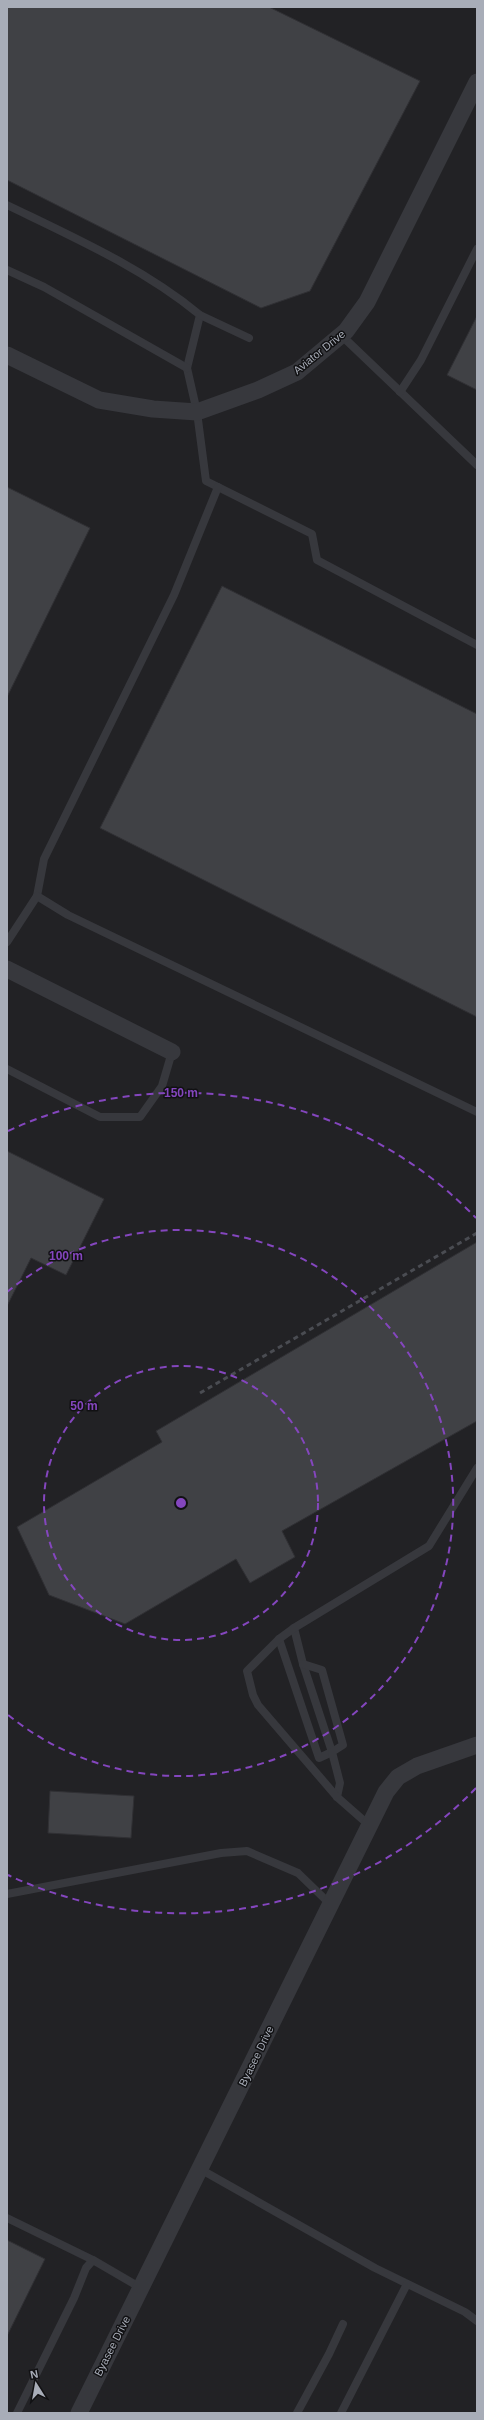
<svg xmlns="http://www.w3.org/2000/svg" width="484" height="2420" font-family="Helvetica,sans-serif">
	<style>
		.built { fill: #222225 }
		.building { fill: #404145; stroke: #303034 }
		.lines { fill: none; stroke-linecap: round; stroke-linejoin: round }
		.lane { stroke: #37383d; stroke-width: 8 }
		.street { stroke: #37383d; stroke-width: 17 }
		.rail { stroke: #4a4c52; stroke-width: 3; stroke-dasharray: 5 4; stroke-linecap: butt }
		.ring { fill: none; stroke: #8446be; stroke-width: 2; stroke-dasharray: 7 5 }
		.labels { text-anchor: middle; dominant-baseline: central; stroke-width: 3; stroke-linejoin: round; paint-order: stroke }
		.street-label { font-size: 11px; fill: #a8adb8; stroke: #111113 }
		.centre { fill: #8446be; stroke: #111113; stroke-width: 2 }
		.ring-label { font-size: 12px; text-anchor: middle; font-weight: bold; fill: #8446be; stroke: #111113; stroke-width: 3; stroke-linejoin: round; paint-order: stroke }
	</style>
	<rect width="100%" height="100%" fill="#161618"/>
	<!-- built -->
	<rect class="built" x="7" y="7" width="470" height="2406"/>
	<!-- building -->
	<g class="building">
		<path d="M7 7H269L420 81 310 291 261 308 7 180Z"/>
		<path d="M477 316V390L447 375Z"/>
		<path d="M7 487 90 528 7 697Z"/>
		<path d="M222 586 477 714V1017L100 828Z"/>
		<path d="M7 1151 104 1199 66 1275 31 1258 7 1306Z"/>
		<path d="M477 1242V1421L282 1531 295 1557 250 1583 236 1559 125 1624 49 1595 17 1527 162 1442 156 1431Z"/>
		<path d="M50 1791 134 1796 131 1838 48 1833Z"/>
		<path d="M7 2240 45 2259 7 2336Z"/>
	</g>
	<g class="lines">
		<!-- lane -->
		<g class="lane">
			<path d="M7 205C73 237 143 268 200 315L187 368 197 412 206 481 312 534 317 560 477 645"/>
			<path d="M7 270 44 287 187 368"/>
			<path d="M200 315 249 338"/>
			<path d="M341 335 477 465"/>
			<path d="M400 392 421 360 477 249"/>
			<path d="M218 487 174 595 44 859 37 896 68 915 477 1112"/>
			<path d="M7 942 37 896"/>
			<path d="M7 1069 100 1117H140L162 1086 172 1052"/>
			<path d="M279 1639 319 1758 332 1752 303 1664 294 1628"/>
			<path d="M303 1664 322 1670 343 1745 332 1752 340 1783 337 1797"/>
			<path d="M370 1826 337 1797 258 1705 253 1695 247 1671 279 1639 294 1628 429 1546 477 1468"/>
			<path d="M7 1894 221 1853 247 1851 298 1873 331 1905"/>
			<path d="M200 2169 375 2268 465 2312 477 2321"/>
			<path d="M7 2218 93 2260"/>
			<path d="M17 2413 74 2298 86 2268 93 2260 141 2288"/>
			<path d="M297 2413 329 2354 343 2324"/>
			<path d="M341 2413 407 2284"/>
		</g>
		<!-- street -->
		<g class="street">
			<path d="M7 355 99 400 153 409 197 412 258 390 297 372 346 331 367 302 477 82"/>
			<path d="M7 969 172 1052"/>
			<path d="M79 2413 386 1792 398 1777 417 1766 477 1745"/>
		</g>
		<!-- rail -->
		<path class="rail" d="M200 1393 477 1233"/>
	</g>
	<!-- distance rings -->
	<g class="ring">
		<circle cx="181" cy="1503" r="137"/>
		<path d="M7 1292A273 273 0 1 1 7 1714"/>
		<path d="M476 1788A410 410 0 0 1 8 1875M8 1131A410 410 0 0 1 476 1218"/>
	</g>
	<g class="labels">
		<!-- street labels -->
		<g class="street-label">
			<text transform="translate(319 352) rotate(-39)">Aviator Drive</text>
			<text transform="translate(256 2056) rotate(-64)">Byasee Drive</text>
			<text transform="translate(112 2346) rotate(-63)">Byasee Drive</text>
		</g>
	</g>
	<circle cx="181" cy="1503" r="6" class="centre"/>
	<g class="ring-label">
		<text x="181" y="1097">150 m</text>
		<text x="66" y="1260">100 m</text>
		<text x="84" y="1410">50 m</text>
	</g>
	<!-- border -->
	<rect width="484" height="2420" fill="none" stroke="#a8adb8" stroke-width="16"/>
	<!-- north arrow -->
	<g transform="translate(36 2384) rotate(349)" stroke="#111113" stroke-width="3" paint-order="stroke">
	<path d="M0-3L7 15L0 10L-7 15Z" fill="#a8adb8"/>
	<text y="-6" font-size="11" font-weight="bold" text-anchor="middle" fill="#a8adb8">N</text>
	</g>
</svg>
